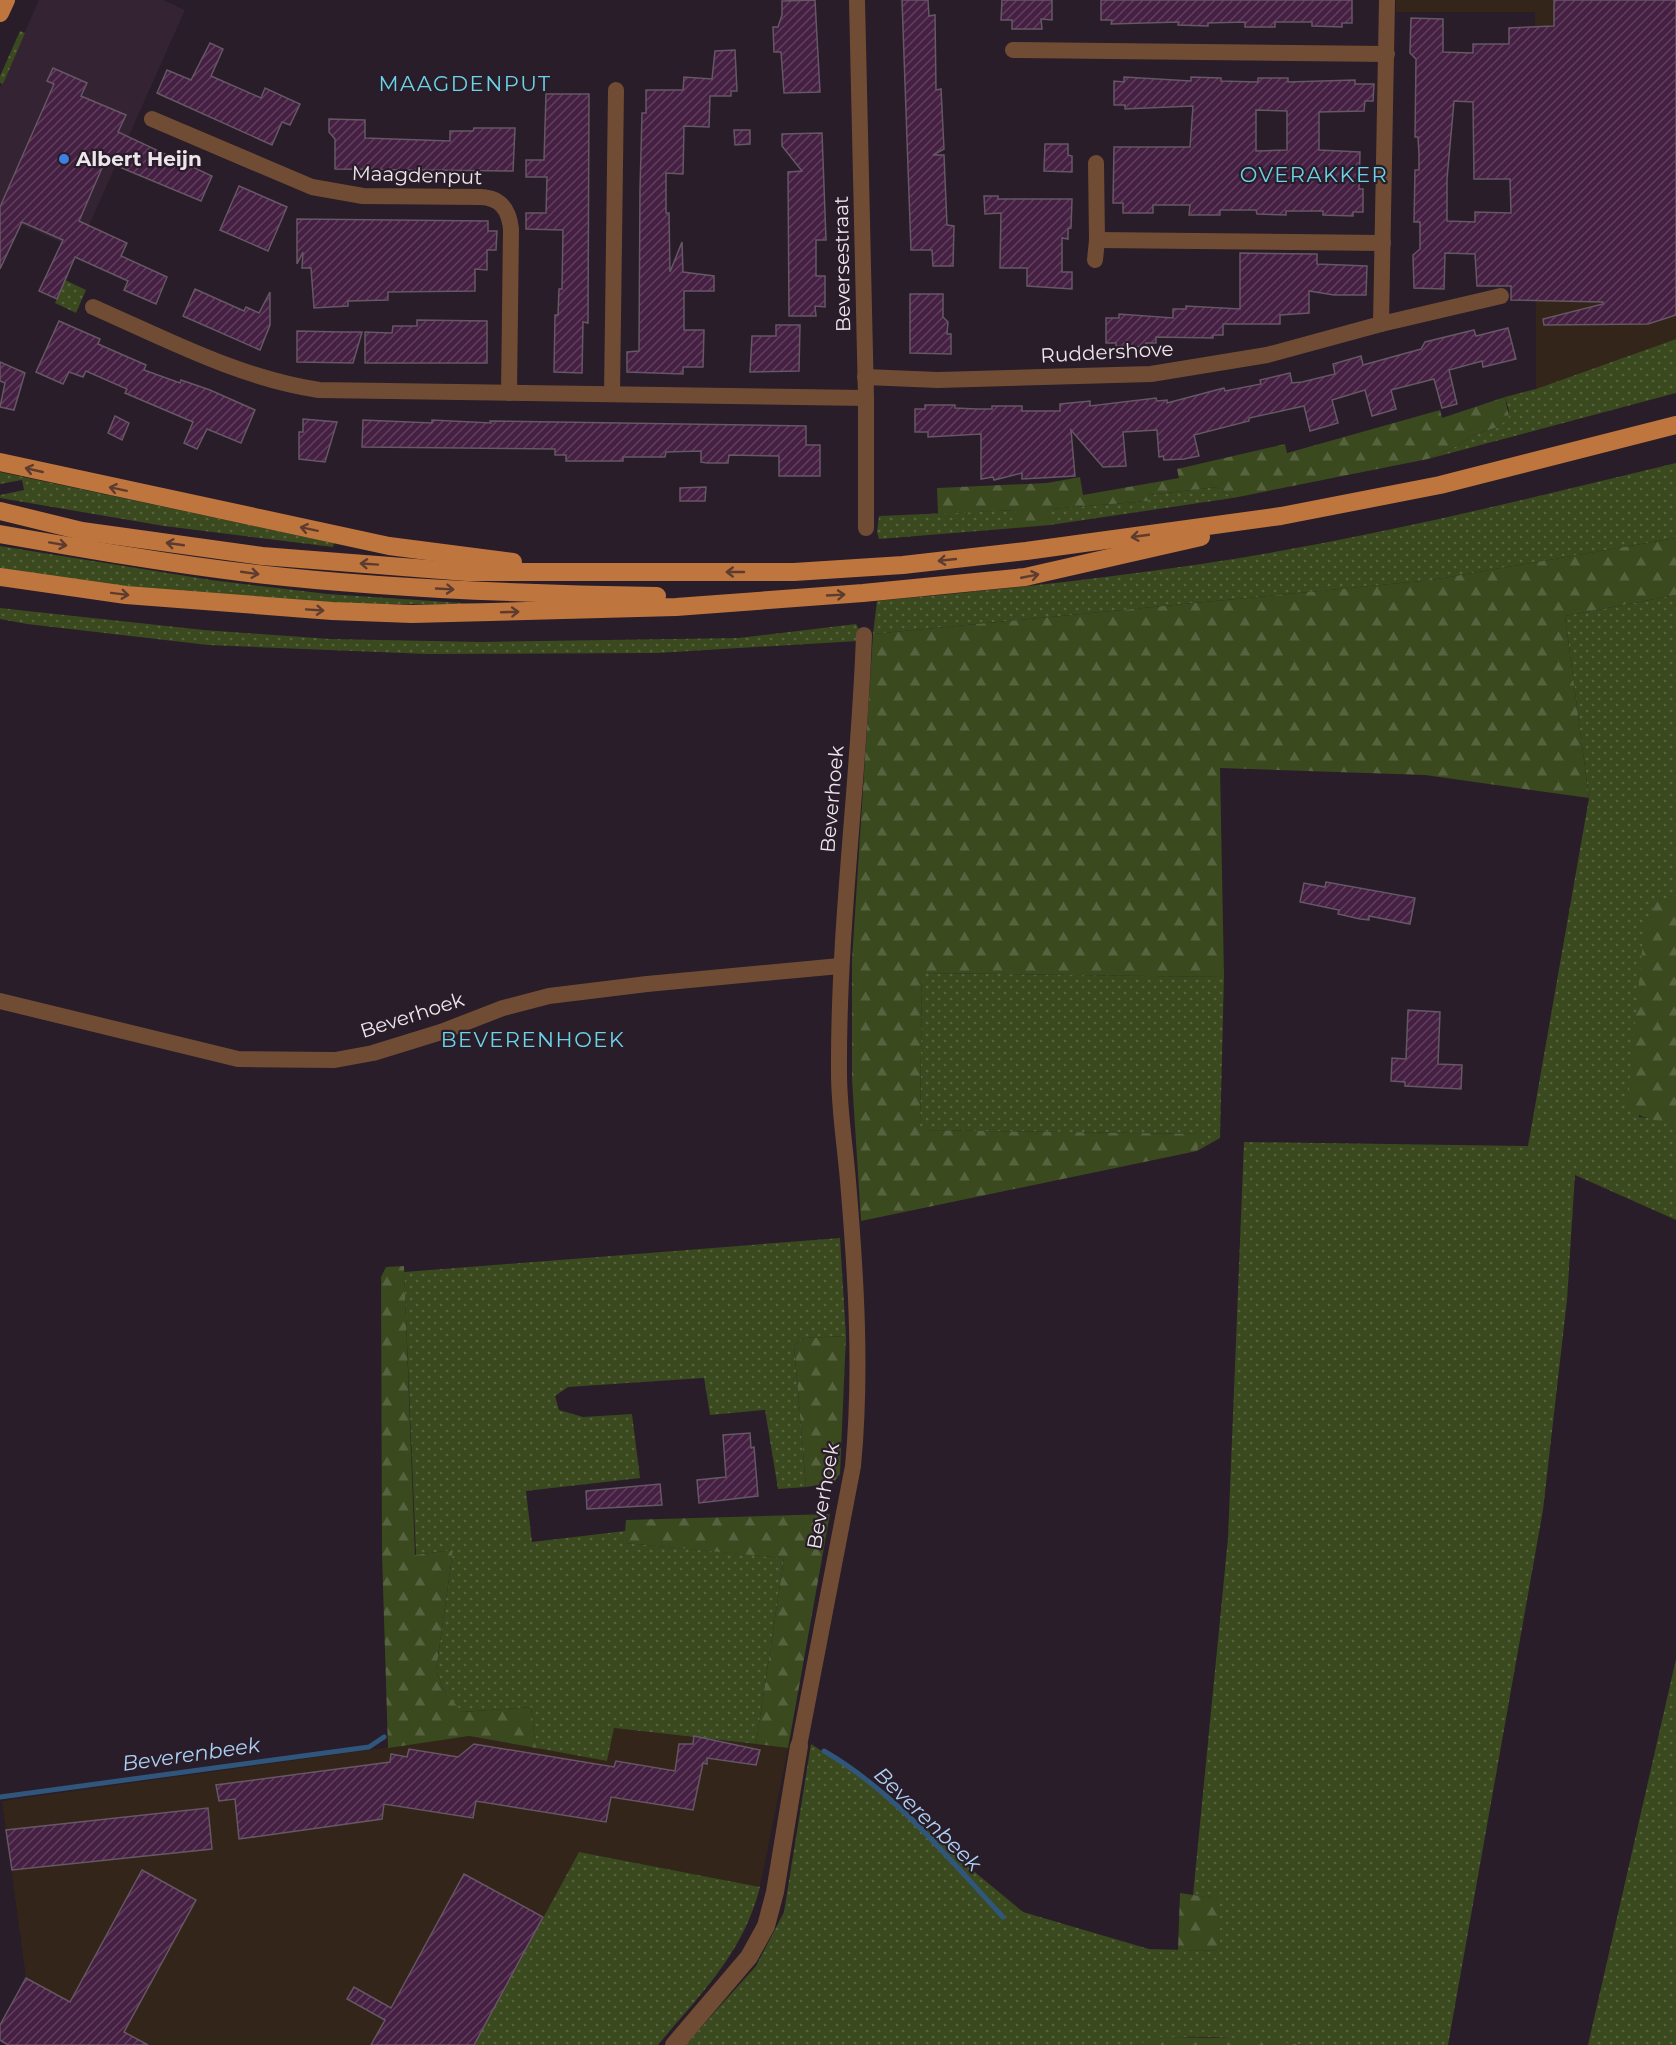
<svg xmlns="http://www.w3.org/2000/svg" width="1676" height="2045" font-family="Montserrat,sans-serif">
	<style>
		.built { fill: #332333 }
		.industrial { fill: #34251a }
		.grass { fill: url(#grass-dots) }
		.forest { fill: url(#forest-firs) }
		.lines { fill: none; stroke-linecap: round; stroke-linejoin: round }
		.stream { stroke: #30567c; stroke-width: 5 }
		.building { fill: url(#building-hatch); stroke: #665764; stroke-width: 1.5; fill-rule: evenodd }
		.minor { stroke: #704c34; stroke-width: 16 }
		.tertiary { stroke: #704c34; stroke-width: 18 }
		.primary { stroke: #bf753e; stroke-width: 18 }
		.oneway { stroke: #5d3c30 }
		.shop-dot { fill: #3f7fe0; stroke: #281d28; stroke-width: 2 }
		.labels { text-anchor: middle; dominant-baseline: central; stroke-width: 4.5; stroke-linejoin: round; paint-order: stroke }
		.poi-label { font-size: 20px; font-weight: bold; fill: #ede5ec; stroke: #281d28; text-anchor: start }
		.street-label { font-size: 20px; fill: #ede5ec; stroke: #281d28 }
		.neighbourhood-label { font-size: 21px; letter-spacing: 1.5px; fill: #6cd3e8; stroke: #281d28 }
		.water-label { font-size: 21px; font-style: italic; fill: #accff4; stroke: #281d28 }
	</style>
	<defs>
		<pattern id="grass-dots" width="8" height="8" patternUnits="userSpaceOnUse" patternTransform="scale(1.5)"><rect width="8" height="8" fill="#3a491e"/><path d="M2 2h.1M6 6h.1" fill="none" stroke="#57633f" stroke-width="1.8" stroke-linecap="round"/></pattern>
		<pattern id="forest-firs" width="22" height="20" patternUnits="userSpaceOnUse" patternTransform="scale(1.5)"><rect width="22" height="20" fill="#3a491e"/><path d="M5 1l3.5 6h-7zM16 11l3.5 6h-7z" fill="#57633f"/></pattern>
		<pattern id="building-hatch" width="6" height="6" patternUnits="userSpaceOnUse" patternTransform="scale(1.5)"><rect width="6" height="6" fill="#452043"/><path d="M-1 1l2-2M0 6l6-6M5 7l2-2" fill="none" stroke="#60405e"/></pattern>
	</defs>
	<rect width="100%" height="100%" fill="#281d28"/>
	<!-- built -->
	<path class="built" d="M39 0H163L185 10 78 250 0 215V87Z"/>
	<!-- industrial -->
	<g class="industrial">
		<path d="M1396 0H1676V339L1536 389 1535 12H1396Z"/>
		<path d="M613 1728 788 1748 760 1887 579 1852 474 2045H8L0 2040V2025L26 1978 2 1801 469 1736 607 1761Z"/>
	</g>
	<!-- grass -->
	<g class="grass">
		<path d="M20 31 25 33 3 84 0 83V76Z"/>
		<path d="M65 280 86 290 76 313 55 303Z"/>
		<path d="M1676 339V393L1428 459 1459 445 1471 436 1498 427 1509 411 1505 397 1536 389Z"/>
		<path d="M1676 463V538L1432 580 873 634 877 601C985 591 1094 580 1201 564 1361 540 1519 501 1676 463Z"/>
		<path d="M0 472 334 543 333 547 164 526 0 498V495L24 490 22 480 0 484Z"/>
		<path d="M1217 487 1233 498 1050 525V509L1149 501V495Z"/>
		<path d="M1016 510V528L879 539 877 532 879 516Z"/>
		<path d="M0 546 211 580 328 594 492 605 296 603 113 586 0 569Z"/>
		<path d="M1676 595V895L1656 902 1639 1117 1676 1121V1220L1575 1175 1567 1300 1543 1510 1448 2045C1401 2045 1353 2045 1305 2045 1250 2042 1191 2028 1136 2045H685L756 1966 784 1912 811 1744 888 1794 965 1864 1023 1912 1149 1949 1220 1951 1219 1899 1193 1895 1228 1538 1244 1142 1528 1146 1589 798 1565 616Z"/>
		<path d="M0 608 204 630 330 639 482 642 738 638 856 624 859 629 858 641 657 653 427 654 208 645 27 624 0 619Z"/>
		<path d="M922 973 1224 977 1220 1138 1197 1151 1200 1134 920 1130Z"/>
		<path d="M840 1238 846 1336 805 1338 794 1345 806 1487 778 1489 765 1410 710 1415 704 1378 568 1387 555 1396 559 1410 583 1417 632 1414 640 1478 526 1491 532 1542 625 1531V1543L784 1558 756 1744 614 1728 607 1761 536 1748 531 1707 461 1712 444 1690 436 1671 453 1550 416 1555 404 1272Z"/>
		<path d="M1676 1659V2045H1588Z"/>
		<path d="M579 1852 760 1887C743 1954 701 1993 658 2045H474Z"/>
	</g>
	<!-- forest -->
	<g class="forest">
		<path d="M1505 397 1509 418 1498 427 1471 436 1459 445 1428 459 1233 498 1217 487 1149 495V501L1051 509 1050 525 1016 528V510L938 514 937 488 1047 483 1080 477 1083 495 1179 478 1177 469 1285 444 1287 453 1440 410 1442 418Z"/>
		<path d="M1676 538V595L1565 616 1589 798 1425 775 1220 768 1224 977 922 973 920 1130 1201 1134 1197 1151 861 1221 852 1079V960L873 634 1432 580Z"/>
		<path d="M1676 895V1121C1658 1122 1641 1119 1627 1107L1644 930 1656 901Z"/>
		<path d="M404 1266 415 1555 453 1550 436 1671 444 1690 462 1712 531 1707 536 1748 469 1736 388 1748 382 1554 381 1277 386 1267Z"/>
		<path d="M846 1336 840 1474 833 1483 806 1487 794 1345 805 1338Z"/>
		<path d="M830 1514 788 1748 756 1744 784 1558 624 1543 626 1520Z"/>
		<path d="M1180 1893 1220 1899V1951L1178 1950Z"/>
		<path d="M1161 2037 1236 2038 1306 2045H1136Z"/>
	</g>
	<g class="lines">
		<!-- stream -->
		<g class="stream">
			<path d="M824 1751C895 1792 948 1858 1003 1917"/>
			<path d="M0 1797 369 1747 384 1737"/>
		</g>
	</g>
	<!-- building -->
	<g class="building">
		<path d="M815 0 820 92 784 93 781 52H774L773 27H778L782 15V1Z"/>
		<path d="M902 0H928L929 16 935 15 936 90 941 89 944 149 933 155H944L947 225 954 226 953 266H933L932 250H911Z"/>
		<path d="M1002 0H1052V20L1041 19 1042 29H1012V20H1001Z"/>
		<path d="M1101 0H1352V23H1342V27L1312 26V22H1275V27H1245V22L1208 23V26L1178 25 1179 22 1111 24 1112 20H1101Z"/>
		<path d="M1554 0H1676V315L1648 324 1544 325 1543 319 1603 304V302L1511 300V286H1477L1475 254 1445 253 1444 289 1414 288 1413 255 1420 249V222H1414L1415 170H1419V154L1418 137H1415L1416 59 1410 53 1411 18 1443 19V52L1473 53V44H1509V28L1554 26ZM1454 101 1473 102 1474 179H1510L1511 213 1475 212V222L1447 221V179Z"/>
		<path d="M210 43 223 49 211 76 261 98 265 88 300 104 290 125 282 122 272 145 157 93 167 70 191 80Z"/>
		<path d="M735 50 737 91H731V96H710L709 127 684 126 683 174 666 173V213H669L670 272 682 242 683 272 714 276V291H684V330H704L703 367H683V374L627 372V352L639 351 640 190 642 113H646V90H683L684 77 712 79 715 51Z"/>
		<path d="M53 68 87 83 81 96 126 115 118 132 212 176 201 201 105 161 79 221 127 243 121 256 167 277 156 304 124 290 128 281 75 257 57 299 39 291 63 240 22 222 0 269V207L54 84 47 81Z"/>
		<path d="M1124 77 1191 81V77L1221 78V81L1258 82V78H1288V82L1355 80V84H1374L1373 101H1365L1364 111 1319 112V150L1360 152 1359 189H1363V212H1353V216L1323 215V211H1286V215L1257 214 1256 210H1220V215H1189L1190 205H1153V213H1123V203H1113L1114 147H1190L1193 106 1125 109V105H1114V81L1124 82ZM1256 110 1287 111V150L1256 151Z"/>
		<path d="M546 94H589L588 323 583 322 582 373 554 372 555 315H558L559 289H562L563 230 526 229V213H546L547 177H526V160H544Z"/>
		<path d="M329 119 365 120V138L450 141V131H473L474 128H515L513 171 335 169V139L329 132Z"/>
		<path d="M734 130H750V144L735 145Z"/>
		<path d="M822 133 826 240H816V276H825V307L815 306 816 316H789L788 172 802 171 782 146V134Z"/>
		<path d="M1045 144H1068V155L1072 156V172L1044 171Z"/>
		<path d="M239 186 287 207 268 251 220 230Z"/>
		<path d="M984 196H998V199H1072L1071 228 1068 229V239L1062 238V272H1072V289L1027 286V268H1000L1001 213 985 214Z"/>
		<path d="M297 219 488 221V231H497L496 250H487V270L475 269V291L388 292V300L348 301V306L314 308 311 268H302L303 252 297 264Z"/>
		<path d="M1240 253 1317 254V264L1367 266 1366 295H1334L1309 291V313L1280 315V324H1223V335H1213V338L1156 337V343H1146V347L1116 346V343H1106V318H1119V314L1173 318V309H1186V306L1240 309Z"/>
		<path d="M195 289 244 311 246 307 259 313 270 292V325L260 350 183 316Z"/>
		<path d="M910 294H943V317L948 322 947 334H951V354L910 353Z"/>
		<path d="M417 320 487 321V363H365V332L392 333 393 326H417Z"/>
		<path d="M59 321 100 339 98 344 146 365 144 370 180 383 181 380 210 390 255 410 241 443 207 429 197 449 184 443 193 422 125 393 127 389 86 371 83 377 69 372 63 384 36 372Z"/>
		<path d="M776 325H800L799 371 750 372 752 336H776Z"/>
		<path d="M1508 328 1516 359 1483 367 1482 361 1449 370 1457 404 1442 408 1434 379 1391 390 1396 409 1372 416 1365 390 1332 400 1338 423 1310 431 1304 406 1249 418V421L1194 435 1199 456 1184 459 1164 460 1163 456 1159 457 1157 430 1123 432 1126 466 1103 467 1071 430 1075 476 1022 479V473L994 480 993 477 981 479V434L928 437V432H915V409H925V405H955V408L977 409H992V406H1022V411H1060V404L1090 401V406L1156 398 1157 401 1167 400V403L1224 388 1225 391 1261 384 1260 380 1290 373 1292 383 1302 382 1335 374 1333 364 1361 356 1363 365 1421 349 1425 342 1474 330 1476 336Z"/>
		<path d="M297 331 341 332H362L353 363 297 362Z"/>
		<path d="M0 362 25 373 14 410 0 407 5 383 0 381Z"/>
		<path d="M115 416 129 423 122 440 108 433Z"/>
		<path d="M303 419 337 422 325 462 299 459V432H303Z"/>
		<path d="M363 420 432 423V420L491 423 490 421 806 426V445H820V476H779V456L729 455 728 463H707L701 462V451L666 452 665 457H623V461H566V455H555V449L362 447Z"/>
		<path d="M706 487 705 501H680V488Z"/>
		<path d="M1326 882 1415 898 1410 924 1369 916V920L1360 919 1338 914 1339 910 1300 902 1304 883 1325 887Z"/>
		<path d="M1408 1010 1440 1012 1438 1064 1462 1065 1461 1089 1405 1086V1082L1391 1081 1392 1058 1406 1059Z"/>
		<path d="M750 1433 751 1448 754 1447 758 1496 699 1503 697 1480 726 1477 723 1435Z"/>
		<path d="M660 1484 662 1505 587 1509 586 1491Z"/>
		<path d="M694 1736 760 1750 756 1765 707 1758V1764L703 1763 693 1810 611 1797 606 1822 476 1801 473 1818 384 1804 382 1819 239 1839 235 1799 219 1801 216 1785 390 1762 391 1754 407 1757 409 1749 458 1757 474 1744 614 1767 616 1761 675 1771 679 1744H693Z"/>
		<path d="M208 1808 212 1849 12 1870 6 1830Z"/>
		<path d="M142 1870 196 1900 124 2032 148 2045H8L0 2040V2025L26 1978 70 2002Z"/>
		<path d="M464 1874 543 1917 474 2045H371L385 2020 347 1999 354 1987 391 2008Z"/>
	</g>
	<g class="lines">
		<!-- minor -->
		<g class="minor">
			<path d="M857 0 866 398V528"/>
			<path d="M1013 50 1387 54"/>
			<path d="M152 119 312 187 363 196 481 197C501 198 509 210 511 229L509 393"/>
			<path d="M1097 240 1383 243"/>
			<path d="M1095 260 1097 240 1096 163"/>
			<path d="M93 307C166 339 239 378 319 390L866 398"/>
			<path d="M1381 324 1501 296"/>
			<path d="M865 377 938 380 1151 374 1267 355 1381 324 1387 0"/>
			<path d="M612 394 616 90"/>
			<path d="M0 1001 238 1059 335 1060 373 1053 441 1032 503 1008 549 996 647 984 840 966"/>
			<path d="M799 1746 853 1466C862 1372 856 1275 848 1181 845 1145 839 1109 839 1073 838 926 859 781 864 635"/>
		</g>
		<!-- tertiary -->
		<path class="tertiary" d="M674 2045 749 1957 766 1926 775 1892 799 1746"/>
		<!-- primary -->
		<g class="primary">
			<path d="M0 13 6 0"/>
			<path d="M0 462 389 546 513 562"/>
			<path d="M0 511 82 531 262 556 467 572H794L903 565 1026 551 1281 516 1440 485 1676 425"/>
			<path d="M0 534C85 549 171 564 257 574 389 589 524 594 657 596"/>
			<path d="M0 577 126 595 332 611 412 614 676 607 863 593 1025 577 1201 537"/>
		</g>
	</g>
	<!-- one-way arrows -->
	<defs><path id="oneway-shaft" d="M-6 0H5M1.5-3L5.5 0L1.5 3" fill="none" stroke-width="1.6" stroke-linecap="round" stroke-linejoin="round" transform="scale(1.5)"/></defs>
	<g class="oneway">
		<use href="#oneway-shaft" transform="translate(34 470) rotate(-167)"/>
		<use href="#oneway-shaft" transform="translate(118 489) rotate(-168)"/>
		<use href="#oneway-shaft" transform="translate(309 529) rotate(-168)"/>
		<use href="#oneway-shaft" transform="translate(1140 536) rotate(172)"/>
		<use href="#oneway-shaft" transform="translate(58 544) rotate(10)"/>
		<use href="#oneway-shaft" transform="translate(175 544) rotate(-172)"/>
		<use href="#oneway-shaft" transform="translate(947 560) rotate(174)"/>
		<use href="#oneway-shaft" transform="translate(369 564) rotate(-176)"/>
		<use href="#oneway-shaft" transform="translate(735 572) rotate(180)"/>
		<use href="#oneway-shaft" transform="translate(250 573) rotate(8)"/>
		<use href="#oneway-shaft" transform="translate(1030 576) rotate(-11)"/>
		<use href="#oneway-shaft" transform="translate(445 589) rotate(3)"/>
		<use href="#oneway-shaft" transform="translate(120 594) rotate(7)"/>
		<use href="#oneway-shaft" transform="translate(836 595) rotate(-3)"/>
		<use href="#oneway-shaft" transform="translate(315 610) rotate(4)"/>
		<use href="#oneway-shaft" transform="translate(510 612) rotate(-2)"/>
	</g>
	<!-- markers -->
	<circle class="shop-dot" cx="64" cy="159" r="6"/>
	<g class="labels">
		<!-- poi labels -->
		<g class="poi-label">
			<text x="76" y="159">Albert Heijn</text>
		</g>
		<!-- street labels -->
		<g class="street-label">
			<text transform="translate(417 175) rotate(2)">Maagdenput</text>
			<text transform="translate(842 264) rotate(-91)">Beversestraat</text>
			<text transform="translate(1107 352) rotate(-3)">Ruddershove</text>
			<text transform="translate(832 799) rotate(-85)">Beverhoek</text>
			<text transform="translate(412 1015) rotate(-18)">Beverhoek</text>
			<text transform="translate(823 1496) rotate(-80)">Beverhoek</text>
		</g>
		<!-- neighbourhood labels -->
		<g class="neighbourhood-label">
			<text x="465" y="83">MAAGDENPUT</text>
			<text x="1314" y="174">OVERAKKER</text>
			<text x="533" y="1039">BEVERENHOEK</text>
		</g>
		<!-- water labels -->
		<g class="water-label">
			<text transform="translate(191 1754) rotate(-8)">Beverenbeek</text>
			<text transform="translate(928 1819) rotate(44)">Beverenbeek</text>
		</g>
	</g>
</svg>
